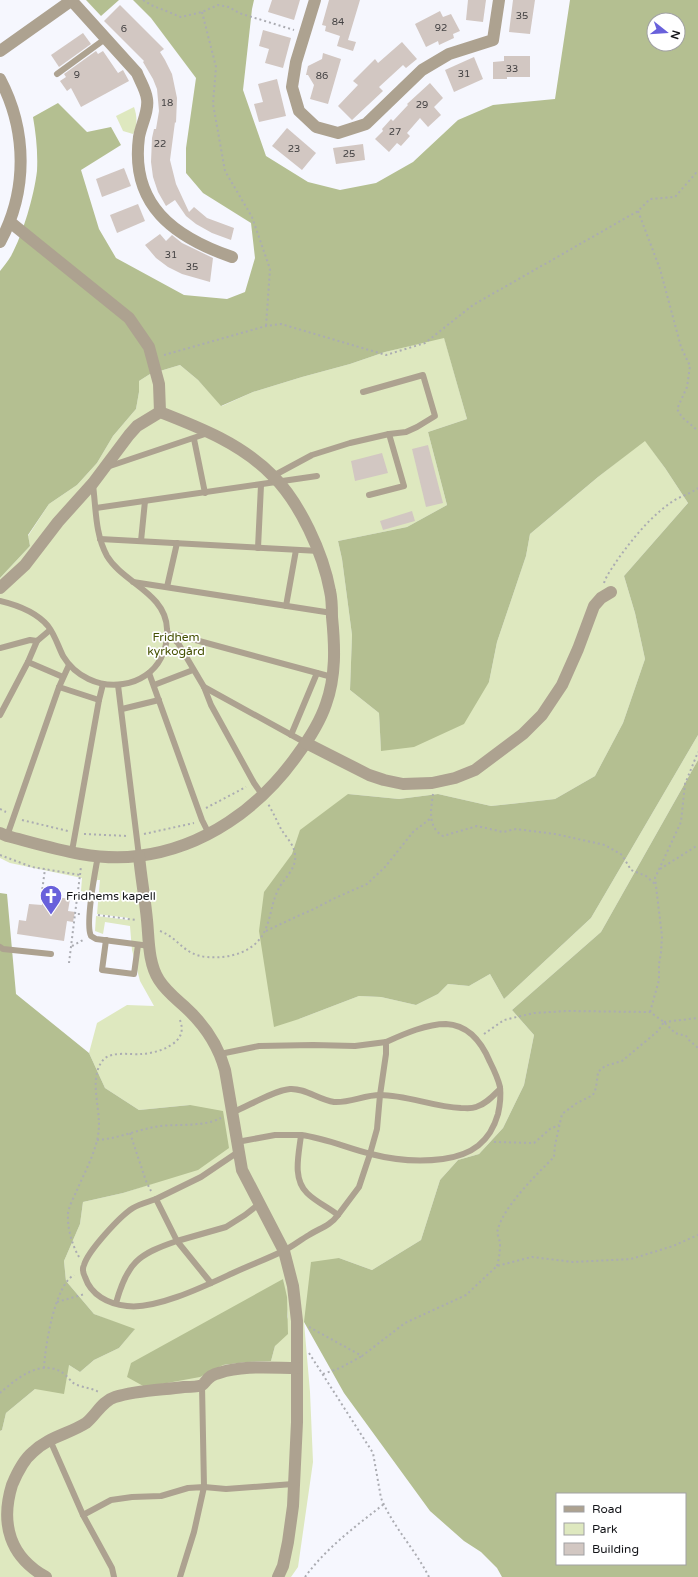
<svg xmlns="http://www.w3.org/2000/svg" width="698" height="1577" font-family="'Varela Round',sans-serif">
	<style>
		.green { fill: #dee8bf; fill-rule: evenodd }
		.forest { fill: #b4bf91; fill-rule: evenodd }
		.building { fill: #d2c7c2 }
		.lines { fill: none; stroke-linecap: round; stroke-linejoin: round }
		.path { stroke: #abacb2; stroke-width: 2; stroke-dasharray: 2 3; stroke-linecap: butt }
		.lane { stroke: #ada290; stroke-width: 6 }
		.street { stroke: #ada290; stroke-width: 12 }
		.labels { text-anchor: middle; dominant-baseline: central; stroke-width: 3.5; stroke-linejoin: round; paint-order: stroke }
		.number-label { font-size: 10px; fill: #444243 }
		.park-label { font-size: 12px; fill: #465104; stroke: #fff }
		.poi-label { font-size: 12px; fill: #141519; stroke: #fff; text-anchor: start }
	</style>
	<rect width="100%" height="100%" fill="#f6f7fe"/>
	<!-- green -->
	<g class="green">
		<path d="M134 107C137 115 138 127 133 134L123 131 116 116Z"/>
		<path d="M444 337 467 419 428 432 447 505 407 527 338 541 342 559 352 635 350 690 379 713 381 750 489 682 497 642 526 556 530 534 598 477 645 440 665 468 688 503 624 576 635 613 645 659 623 723 595 776 555 799 491 806 438 794 399 799 348 794 299 1019 359 996 381 997 416 1005 438 994 448 984 469 986 490 974 504 999 591 918 698 735V760L601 932 512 1010 534 1035 524 1085 503 1128 479 1154 458 1160 440 1180 421 1240 372 1270 339 1258 304 1322 310 1392 313 1462 298 1567 291 1577H0V1431L2 1430 6 1413 35 1389 69 1365 80 1372 94 1360 119 1348 134 1330 94 1314 66 1281 64 1261 80 1224 83 1202 123 1193 157 1182 190 1105 139 1110 105 1088 89 1053 97 1023 127 1005 154 1006 140 981 132 950 130 926 105 922 103 934 95 931 96 916 129 920V918L97 914 100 880H97L89 893 81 891 82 878 10 863 0 858V578L30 546 28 536 49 504 77 485 97 463 113 436 136 409 139 392V381L150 374 180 365 198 380 222 406 253 392 302 377 350 364 385 352ZM283 1279 288 1317 275 1346 271 1361 247 1362 223 1365Z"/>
	</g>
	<!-- forest -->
	<g class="forest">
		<path d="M86 0H119L101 16Z"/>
		<path d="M133 0H254L252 9 243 90 266 156 308 182 340 190 376 183 413 162 458 120 493 105 555 99 570 0H698V735L591 918 504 999 490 974 469 986 448 984 438 994 416 1005 381 997 359 996 299 1019 274 1027 259 931 264 892 292 854 300 830 348 794 399 799 438 794 491 806 555 799 595 776 623 723 645 659 635 613 624 576 688 503 665 468 645 441 598 477 530 534 526 556 497 642 489 682 464 724 414 747 381 751 379 713 350 690 352 635 342 559 338 541 407 527 447 505 428 432 467 419 444 338 385 352 350 364 302 377 253 392 221 406 198 380 180 365 150 374 139 381V392L136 409 113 436 97 463 77 485 49 504 28 535 30 546 0 578V271C4 266 8 261 11 256 23 234 34 196 37 171 38 153 36 134 33 117L58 103 87 132 111 127 121 145 81 170 99 229 116 258 184 295 227 299 245 292 255 258 251 223 203 193 186 173V148L196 78 151 18ZM654 20H678V44H654Z"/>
		<path d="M698 760V1577H502L497 1568 481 1552 464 1541 430 1511 344 1393 304 1322 311 1262 339 1258 372 1270 421 1240 440 1180 458 1160 479 1154 503 1128 524 1085 534 1035 512 1010 601 932ZM557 1494H685V1564H557Z"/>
		<path d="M0 893 7 894 16 994 89 1053 105 1088 139 1110 190 1105 223 1111 229 1148 198 1170 123 1193 83 1202 80 1224 64 1261 66 1281 94 1314 135 1329 119 1348 94 1360 80 1372 69 1365 64 1394 35 1389 6 1413 2 1430 0 1431Z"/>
		<path d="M283 1279 287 1297 288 1334 275 1346 271 1361 247 1362 223 1365 200 1377 145 1387 127 1377 131 1363Z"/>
	</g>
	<!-- building -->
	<g class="building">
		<path d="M272 0H300L294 20 268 12Z"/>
		<path d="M329 0H360L348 40 356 42 353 51 337 46 340 36 325 31 326 26 322 25Z"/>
		<path d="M468 0H486L483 22 466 20Z"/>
		<path d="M513 0H535L530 34 509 32Z"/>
		<path d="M120 5 164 49 160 52 165 60 172 74 177 98 176 123 175 122 170 160 176 184 189 212 194 207 207 218 234 228 231 240 212 233 196 224 186 216 175 200 166 206 158 192 153 177 151 162 152 138 154 129H156L159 111 157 89 153 79 143 62 144 61 104 21Z"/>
		<path d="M440 11 443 17 451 14 460 31 453 34 454 38 439 45 438 41 426 47 415 24Z"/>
		<path d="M263 30 291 38 283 68 265 63 269 49 259 46Z"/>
		<path d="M83 33 91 44 59 67 51 55Z"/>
		<path d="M402 42 417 59 406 68 403 65 379 87 383 91 352 120 338 106 358 85 353 81 375 59 378 63Z"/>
		<path d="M96 51 98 54 103 51 118 73 123 70 129 81 81 107 71 88 67 91 60 81 66 77 64 74Z"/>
		<path d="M323 53 341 59 328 104 310 99 314 85 308 75H306L308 66 322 59Z"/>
		<path d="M504 56H530V77H507V79H493V62L504 61Z"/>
		<path d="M474 57 483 79 454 92 445 70Z"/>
		<path d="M277 79 286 116 259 122 254 104 263 102 258 84Z"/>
		<path d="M430 83 443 98 434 107 441 115 428 127 420 118 407 133 410 136 401 146 397 143 389 152 375 139 383 131 382 129 391 119 393 121 408 105 407 104Z"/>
		<path d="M287 128 316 153 302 170 272 146Z"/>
		<path d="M363 144 365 160 336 164 333 148Z"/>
		<path d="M124 168 131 186 102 197 96 179Z"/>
		<path d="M138 204 145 221 117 233 110 215Z"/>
		<path d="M160 234 166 241 172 235 182 243 213 258 210 282 182 274 168 267 156 258 145 245Z"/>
		<path d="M428 445 443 503 426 507 412 449Z"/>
		<path d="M382 453 388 473 355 481 351 461Z"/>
		<path d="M412 511 415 521 383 530 380 521Z"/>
		<path d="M43 895 70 899 68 911 75 912 73 922 67 921 64 941 17 934 19 920 26 921 29 904 42 905Z"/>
	</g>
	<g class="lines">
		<!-- path -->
		<g class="path">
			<path d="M143 0 151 5 181 17 202 12 218 5 229 7 239 13 294 30"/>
			<path d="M202 12 216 67 213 104 225 171 252 217 270 269 266 326"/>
			<path d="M638 211 660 269 681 347 690 366 687 387 677 409 682 417 698 431"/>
			<path d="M164 355 266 326 281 324 386 355 425 343 473 305 638 211 650 199 675 197 696 173H698"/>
			<path d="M604 583C607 574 613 567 618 559 634 537 650 517 673 501 681 496 690 494 698 488"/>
			<path d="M433 794C431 809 427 827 443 836L477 826 503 832 516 829 555 834 605 845 622 855 631 870 646 876 655 884"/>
			<path d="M206 808 246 787"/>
			<path d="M0 809 6 812"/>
			<path d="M22 820 68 831"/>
			<path d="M84 834 128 836"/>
			<path d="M144 834 194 823"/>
			<path d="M0 855 32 867 80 875 75 914H82"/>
			<path d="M660 869 698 845"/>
			<path d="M80 875 81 866"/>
			<path d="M41 899 45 869"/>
			<path d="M98 915 136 920"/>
			<path d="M160 931C179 938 183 955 207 957 230 959 257 952 266 928 271 916 272 902 278 890 283 879 297 869 295 855 295 846 286 837 281 829 277 821 273 812 268 804"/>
			<path d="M266 931 300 915 314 909 333 899 367 884 385 867 413 832 431 818"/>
			<path d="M72 946 83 940"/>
			<path d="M69 963 75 914"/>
			<path d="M650 1012 659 980V964L661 953 662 936 655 878 681 822 685 784 698 752"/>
			<path d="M664 1022 698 1018"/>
			<path d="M484 1034 504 1020 534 1013 566 1011 650 1012 664 1022 675 1033 686 1036 689 1040 698 1048"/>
			<path d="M130 1133 146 1181 151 1191"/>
			<path d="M97 1140C116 1139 134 1131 154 1127 175 1123 201 1128 221 1118"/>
			<path d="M494 1142 534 1143 550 1129 559 1125"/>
			<path d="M79 1257C72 1245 67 1227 68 1213 69 1206 74 1197 77 1190 86 1169 99 1147 99 1124 99 1104 89 1075 104 1059 112 1051 131 1055 142 1054 152 1053 162 1051 171 1045 181 1039 184 1031 180 1020"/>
			<path d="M497 1266C499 1259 500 1252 500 1244 500 1239 496 1234 498 1229 504 1206 537 1174 554 1157L555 1145 562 1114 577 1103 593 1095 596 1088 598 1072 605 1066 622 1061 658 1031 664 1022"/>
			<path d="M57 1302 85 1294"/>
			<path d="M309 1327 362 1356 405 1323 466 1295 497 1266 532 1257 573 1262 631 1259 673 1246 698 1235"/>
			<path d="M309 1353 373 1453 381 1498C393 1527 415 1549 429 1577"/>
			<path d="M44 1368C45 1346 55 1285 74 1275"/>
			<path d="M323 1374 340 1368 362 1356"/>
			<path d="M0 1393C16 1379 41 1358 63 1373 68 1376 71 1383 77 1385 85 1388 93 1388 100 1393"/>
			<path d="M305 1577C326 1548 356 1526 384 1504"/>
		</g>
		<!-- lane -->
		<g class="lane">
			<path d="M57 74 105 39"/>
			<path d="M194 439 205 493"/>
			<path d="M107 467 208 433"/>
			<path d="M273 476 312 455 350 443 389 434 406 432 417 427 435 416 423 375 363 392"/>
			<path d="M369 495 404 486 389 434"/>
			<path d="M96 508 317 476"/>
			<path d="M100 539 319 551"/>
			<path d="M141 541 145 501"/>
			<path d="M258 548 261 485"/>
			<path d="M133 582 332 613"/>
			<path d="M167 587 177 543"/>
			<path d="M0 601C17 605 36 612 48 626 55 635 58 646 63 656 75 676 99 688 123 684 139 682 154 672 161 658 166 648 168 639 167 629 166 593 123 583 107 556 95 534 96 508 93 485"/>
			<path d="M286 606 296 550"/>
			<path d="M168 634 178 643 204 687 211 705 254 783 263 796"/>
			<path d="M169 634 177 635 332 677"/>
			<path d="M0 648 30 640 37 641 50 630"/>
			<path d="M28 662 63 677"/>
			<path d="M149 673 202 820 209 834"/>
			<path d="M118 685 139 856"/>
			<path d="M154 685 193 670"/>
			<path d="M59 687 99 700"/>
			<path d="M204 687 306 743"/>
			<path d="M122 709 159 700"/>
			<path d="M0 715 28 662 37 641"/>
			<path d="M291 735 317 673"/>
			<path d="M7 836 59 687 69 665"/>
			<path d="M72 851 99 700 103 684"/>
			<path d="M98 856C95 872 85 924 91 936L96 939 150 946"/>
			<path d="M106 940 102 970 134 974 138 945"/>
			<path d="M0 947 3 949 51 954"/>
			<path d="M220 1054 259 1046 313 1045 355 1046 386 1042"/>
			<path d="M231 1113C249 1106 272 1091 290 1089 305 1088 319 1100 334 1102 350 1103 364 1095 380 1095 407 1095 433 1107 461 1108 466 1108 471 1109 476 1107 486 1104 493 1096 500 1089"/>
			<path d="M301 1135C325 1138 347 1148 371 1154 394 1160 420 1162 443 1159 472 1155 490 1142 498 1114 500 1105 501 1096 500 1087 498 1078 494 1070 490 1062 482 1043 469 1025 446 1024 426 1024 404 1034 386 1042V1054L380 1095 377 1129 370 1154 359 1187 338 1215"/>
			<path d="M237 1142 275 1135H301C299 1154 292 1178 307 1193 316 1202 328 1207 338 1215 330 1226 320 1228 309 1235 300 1240 292 1247 283 1251 267 1259 250 1265 233 1273 207 1285 156 1310 127 1306 108 1304 91 1295 85 1277 83 1273 82 1269 84 1265 88 1251 120 1216 133 1208 140 1204 148 1202 156 1199L177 1241 226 1227 245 1215 259 1204"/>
			<path d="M156 1199 201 1177 238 1152"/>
			<path d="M116 1303C127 1263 138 1254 177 1241L211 1283"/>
			<path d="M202 1385 204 1487 226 1489 293 1484"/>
			<path d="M50 1440 83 1515 112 1568 114 1577"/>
			<path d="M83 1515 111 1500 132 1497 161 1496 188 1488 204 1487 194 1532 180 1577"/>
		</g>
		<!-- street -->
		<g class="street">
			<path d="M315 0 296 62 292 87 299 111 316 127 338 133 366 124 422 70 449 54 493 40 499 0"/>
			<path d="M72 1 137 73C140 81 146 90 147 99 149 111 141 125 139 137 130 205 174 237 232 257"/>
			<path d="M0 51 72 0"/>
			<path d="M0 79C27 130 28 191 0 242"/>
			<path d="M10 222 129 318 149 347 159 384 160 412"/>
			<path d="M0 588 25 565 58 522 93 483 129 435 137 426 160 412C201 428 242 444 273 476 300 503 323 553 330 591 332 599 332 609 332 617 335 647 336 676 326 704 320 722 309 739 298 754 260 808 204 848 138 856 94 862 49 847 7 836L0 833"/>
			<path d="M306 743 369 775 384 780 403 784 432 783 455 778 475 770 523 734 542 715 562 685 578 649 594 606 601 598 611 592"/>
			<path d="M139 856C141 877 145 899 147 920 149 939 148 963 159 980 166 991 175 998 184 1006 204 1024 218 1044 225 1070L242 1170 284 1251 293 1286 297 1321V1422L293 1506 288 1542 283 1566 278 1577"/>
			<path d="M46 1577C10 1557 0 1524 12 1485 17 1473 23 1460 33 1452 48 1437 69 1434 86 1423 96 1415 102 1401 115 1397 137 1390 162 1390 184 1387 189 1387 198 1387 202 1385 203 1385 205 1382 206 1381 209 1377 214 1374 219 1373 243 1365 272 1368 297 1368"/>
		</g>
	</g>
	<!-- icons -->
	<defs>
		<g id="church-pin" transform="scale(1.15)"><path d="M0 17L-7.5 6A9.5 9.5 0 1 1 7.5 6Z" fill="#6961db" stroke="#fff"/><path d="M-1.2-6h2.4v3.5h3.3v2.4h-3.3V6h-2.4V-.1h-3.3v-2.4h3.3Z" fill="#fff"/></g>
	</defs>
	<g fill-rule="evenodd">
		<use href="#church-pin" x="51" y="896"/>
	</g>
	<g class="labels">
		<!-- number labels -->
		<g class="number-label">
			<text x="522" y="16">35</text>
			<text x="338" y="22">84</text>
			<text x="441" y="28">92</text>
			<text x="124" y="29">6</text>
			<text x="512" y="69">33</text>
			<text x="464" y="74">31</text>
			<text x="77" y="75">9</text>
			<text x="322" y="76">86</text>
			<text x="167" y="103">18</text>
			<text x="422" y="105">29</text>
			<text x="395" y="132">27</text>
			<text x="160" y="144">22</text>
			<text x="294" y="149">23</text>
			<text x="349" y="154">25</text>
			<text x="171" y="255">31</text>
			<text x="192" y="267">35</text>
		</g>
		<!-- park labels -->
		<g class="park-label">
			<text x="176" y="637">Fridhem<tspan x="176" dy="14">kyrkogård</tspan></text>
		</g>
		<!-- poi labels -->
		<g class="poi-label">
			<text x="66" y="896">Fridhems kapell</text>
		</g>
	</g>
	<!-- legend -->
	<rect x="556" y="1493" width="130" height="72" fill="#ffffff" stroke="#a1a1a3"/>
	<rect x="564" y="1506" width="20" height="6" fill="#ada290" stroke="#a1a1a3"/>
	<text x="592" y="1513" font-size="12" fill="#141519">Road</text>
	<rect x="564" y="1523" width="20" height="12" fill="#dee8bf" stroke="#a1a1a3"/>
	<text x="592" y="1533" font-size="12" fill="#141519">Park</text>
	<rect x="564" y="1543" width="20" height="12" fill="#d2c7c2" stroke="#a1a1a3"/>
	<text x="592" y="1553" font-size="12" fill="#141519">Building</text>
	<!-- north arrow -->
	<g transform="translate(666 32) rotate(107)"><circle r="19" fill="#ffffff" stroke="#a1a1a3"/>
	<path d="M0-3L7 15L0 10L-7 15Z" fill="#6961db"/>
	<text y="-6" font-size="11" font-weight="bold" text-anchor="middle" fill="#141519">N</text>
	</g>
</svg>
